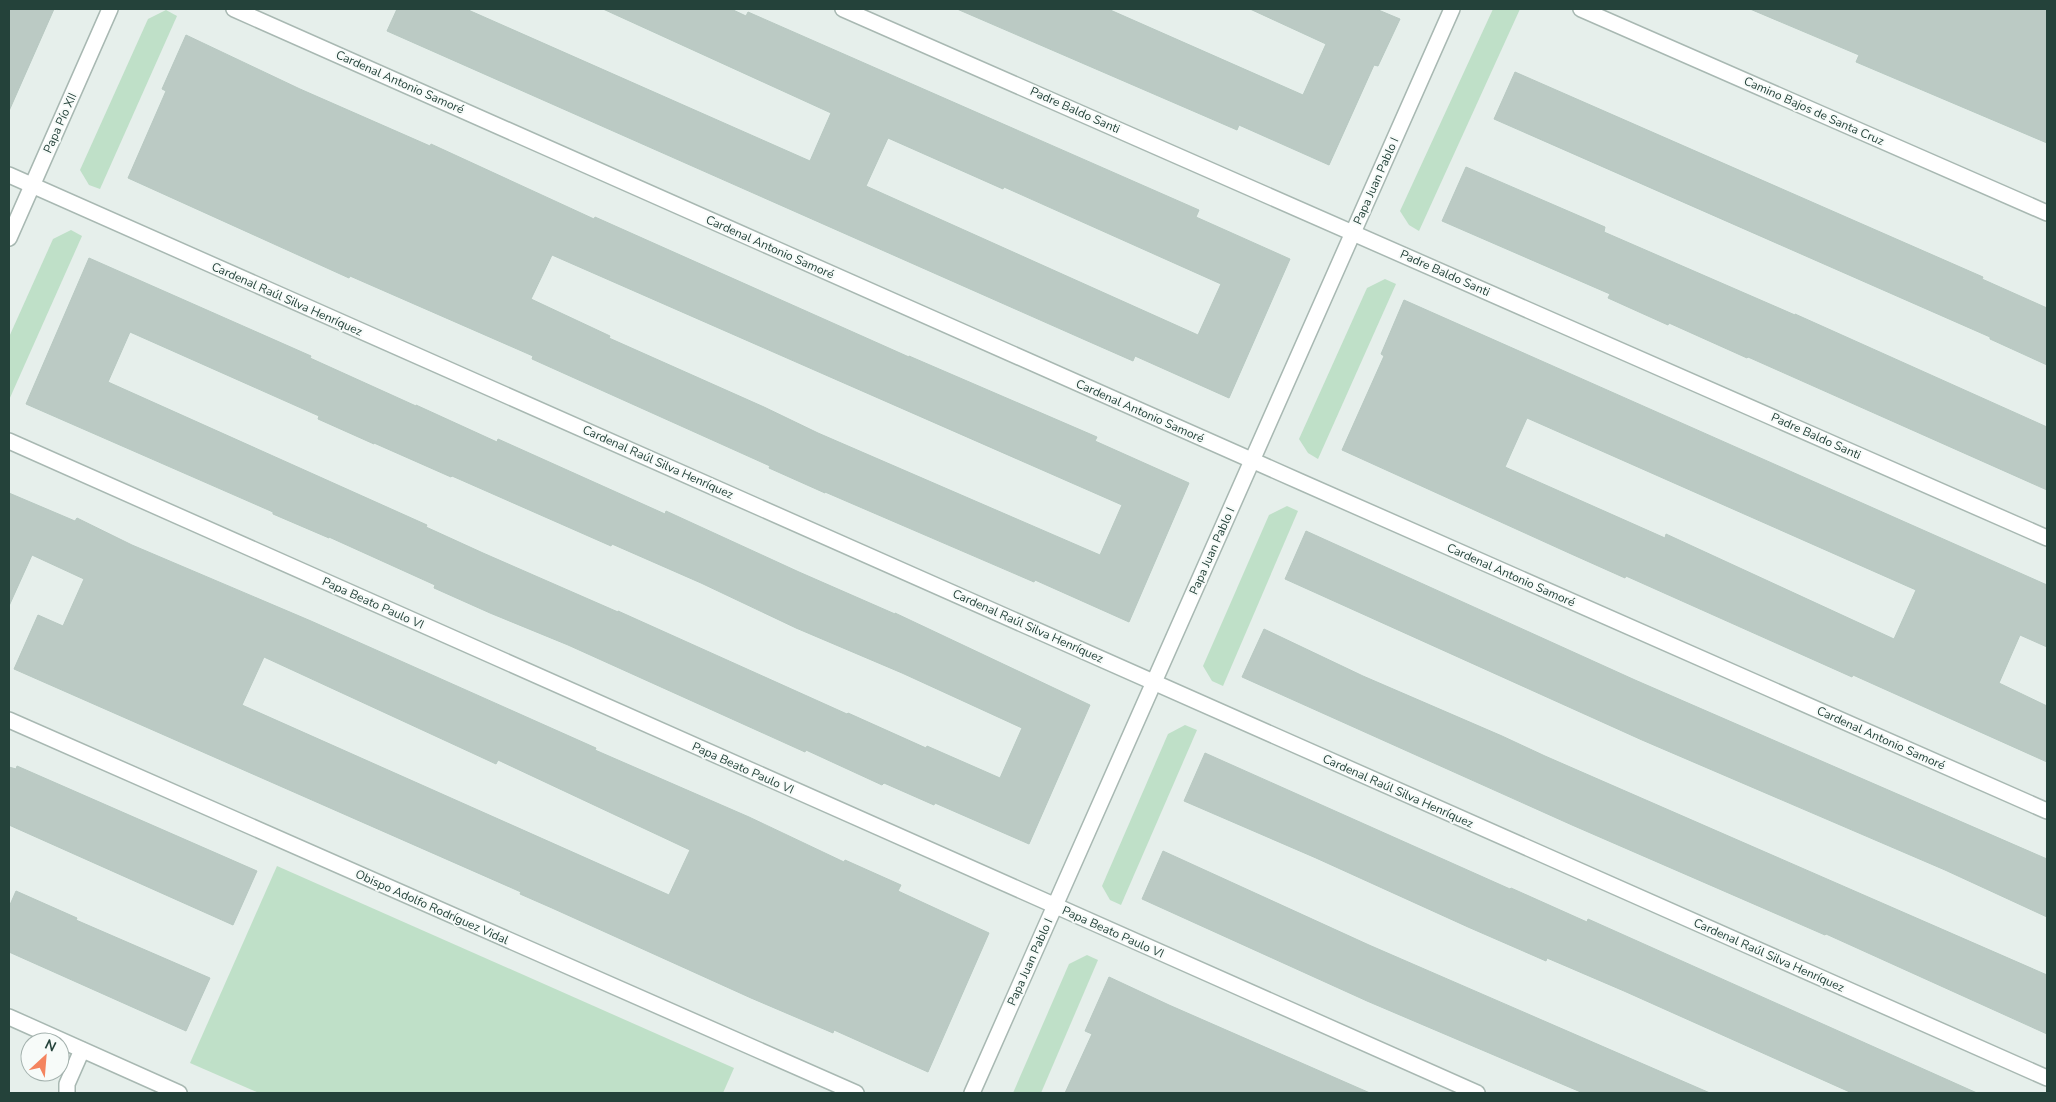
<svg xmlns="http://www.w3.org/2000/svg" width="2056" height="1102" font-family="'Nunito Sans',sans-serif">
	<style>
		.green { fill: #bfe0c8 }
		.building { fill: #bbcac4; stroke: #b8c9c2; fill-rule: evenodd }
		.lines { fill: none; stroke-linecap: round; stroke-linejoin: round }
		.minor-casing { stroke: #a8b8b2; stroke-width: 18 }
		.tertiary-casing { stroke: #a8b8b2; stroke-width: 18 }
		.minor { stroke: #fff; stroke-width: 15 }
		.tertiary { stroke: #fff; stroke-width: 15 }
		.labels { text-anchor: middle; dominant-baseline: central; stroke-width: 4; stroke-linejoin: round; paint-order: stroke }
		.street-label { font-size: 12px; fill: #24423a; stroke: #f7fbf9 }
	</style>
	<rect width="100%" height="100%" fill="#e6efeb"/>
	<!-- green -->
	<g class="green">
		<path d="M1493 9H1520L1419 231 1409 225 1400 211Z"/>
		<path d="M166 10 177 16 100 189 89 185 80 170 148 19Z"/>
		<path d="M71 230 82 236 9 400V337L53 239Z"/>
		<path d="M1385 279 1396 284 1318 459 1308 453 1299 439 1367 288Z"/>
		<path d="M1287 506 1298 511 1223 686 1212 681 1203 666 1269 515Z"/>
		<path d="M1185 725 1197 730 1121 905 1110 900 1102 886 1168 734Z"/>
		<path d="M277 866 734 1068 723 1093H259L190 1063Z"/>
		<path d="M1087 955 1098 960 1041 1093H1013L1069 964Z"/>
	</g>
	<!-- building -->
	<g class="building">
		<path d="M9 9H54L9 111Z"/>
		<path d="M397 9H466L810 161 831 113 603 9H731L746 16 748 12 1199 210 1196 217 1290 259 1229 398 1135 356 1133 361 1083 339 387 31ZM888 138 1003 189 1004 187 1221 284 1198 335 866 186Z"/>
		<path d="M957 9H1108L1303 95 1326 44 1250 9H1376L1400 19 1378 66 1374 65 1329 165 1239 125 1237 130Z"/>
		<path d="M1750 9H2047V143L1856 62 1859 55Z"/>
		<path d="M186 35 300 89 430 146 431 144 594 219 595 217 909 357V356L1097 437 1095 441 1189 483 1129 622 1035 580 1034 582 825 492V493L769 468 770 466 532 359 533 356 350 276 349 278 128 178 166 91 162 89ZM552 255 1122 505 1100 555 818 433 764 407 609 338 610 336 531 299Z"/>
		<path d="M1515 72 1983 277 1982 279 2047 308V365L1990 339V337L1494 119Z"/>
		<path d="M1466 167 1605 227 1604 232 1795 315V314L2047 427V490L1748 357 1747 358 1669 323 1668 325 1639 312 1608 298 1610 294 1442 221Z"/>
		<path d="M89 258 311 356 310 358 416 406V405L497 442 498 439 665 514 666 511 799 572 895 614V613L1090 705 1029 844 935 803 934 805 884 783 882 785 806 750 805 752 568 645 490 613 434 588 435 585 329 537V538L273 514V512L26 404ZM130 332 319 416 318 419 374 444V443L451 477 452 476 611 546 612 544 701 583 796 628 902 673 1022 728 1000 778 927 746 926 748 848 713 847 714 618 611V612L483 553 426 527 427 525 108 382Z"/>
		<path d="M1404 300 2047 585V647L2020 635 1999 683 2047 706V762L1853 675 1852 677 1626 576 1625 578 1569 553 1342 450 1384 356 1381 354ZM1527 418 1916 590 1894 639 1666 534 1665 538 1505 467Z"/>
		<path d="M9 493 75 521 77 518 132 545 311 621 596 748 595 750 749 817 844 862 845 860 901 885 898 891 989 933 928 1072 834 1030 833 1033 751 998 552 908 520 894 521 892 14 669 38 615 63 626 84 579 32 555 9 606ZM264 657 496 764 498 760 690 850 669 895 242 705Z"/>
		<path d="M1306 531 1635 680 2047 859V917L1945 870 1642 740 1285 579Z"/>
		<path d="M1264 629 1363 676 1502 736 1545 756 2047 975V1034L1826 934 1825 935 1572 825 1242 677Z"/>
		<path d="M1205 753 1510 889 1511 888 1587 922 1588 919 1977 1093H1852L1624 991 1547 958 1546 961 1468 927 1316 858 1184 801Z"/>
		<path d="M17 766 257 871 233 925 9 825V767L16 769Z"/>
		<path d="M1163 851 1369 945 1710 1093H1583L1367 1001 1142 899Z"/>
		<path d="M16 891 77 918 76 920 210 978 186 1031 9 952V907Z"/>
		<path d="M1109 977 1169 1005 1370 1093H1065L1092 1034 1085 1031Z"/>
	</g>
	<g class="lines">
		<!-- minor casing -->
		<g class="minor-casing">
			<g id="minor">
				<path d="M234 9 1301 482 2047 811"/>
				<path d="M843 9 2047 538"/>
				<path d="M9 175 2047 1078"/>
				<path d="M9 238 110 9"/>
				<path d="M9 441 1477 1093"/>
				<path d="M9 720 856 1093"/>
				<path d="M9 1017 179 1093"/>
				<path d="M67 1093V1084L82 1050"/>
				<path d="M972 1093 1452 9"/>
			</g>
		</g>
		<!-- tertiary casing -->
		<g class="tertiary-casing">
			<path id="tertiary" d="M1581 9 2047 213"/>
		</g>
		<!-- minor -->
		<use href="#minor" class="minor"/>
		<!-- tertiary -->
		<use href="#tertiary" class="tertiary"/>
	</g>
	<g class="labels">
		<!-- street labels -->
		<g class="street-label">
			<text transform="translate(400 82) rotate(24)">Cardenal Antonio Samoré</text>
			<text transform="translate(1075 110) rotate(24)">Padre Baldo Santi</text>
			<text transform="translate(1814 111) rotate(24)">Camino Bajos de Santa Cruz</text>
			<text transform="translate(60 123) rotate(-66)">Papa Pío XII</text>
			<text transform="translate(1376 181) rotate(-66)">Papa Juan Pablo I</text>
			<text transform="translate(770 247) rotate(24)">Cardenal Antonio Samoré</text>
			<text transform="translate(1445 273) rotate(24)">Padre Baldo Santi</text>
			<text transform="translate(287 299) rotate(24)">Cardenal Raúl Silva Henríquez</text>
			<text transform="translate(1140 411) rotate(24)">Cardenal Antonio Samoré</text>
			<text transform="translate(1816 436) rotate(24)">Padre Baldo Santi</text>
			<text transform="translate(658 462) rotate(24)">Cardenal Raúl Silva Henríquez</text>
			<text transform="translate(1212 551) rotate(-66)">Papa Juan Pablo I</text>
			<text transform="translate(1511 575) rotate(24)">Cardenal Antonio Samoré</text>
			<text transform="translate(373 603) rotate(24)">Papa Beato Paulo VI</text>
			<text transform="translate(1028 626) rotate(24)">Cardenal Raúl Silva Henríquez</text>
			<text transform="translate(1881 738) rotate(24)">Cardenal Antonio Samoré</text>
			<text transform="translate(743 768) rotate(24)">Papa Beato Paulo VI</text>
			<text transform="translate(1398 791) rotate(24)">Cardenal Raúl Silva Henríquez</text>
			<text transform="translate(432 907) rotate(24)">Obispo Adolfo Rodríguez Vidal</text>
			<text transform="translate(1113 932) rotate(24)">Papa Beato Paulo VI</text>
			<text transform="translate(1769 955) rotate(24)">Cardenal Raúl Silva Henríquez</text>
			<text transform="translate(1030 962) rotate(-66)">Papa Juan Pablo I</text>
		</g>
	</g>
	<!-- border -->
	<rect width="2056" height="1102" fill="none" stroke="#24423a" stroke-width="20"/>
	<!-- north arrow -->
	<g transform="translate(45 1057) rotate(26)"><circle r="24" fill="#f7fbf9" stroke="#a3b1ad"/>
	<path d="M0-4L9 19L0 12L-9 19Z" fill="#f4845f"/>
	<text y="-8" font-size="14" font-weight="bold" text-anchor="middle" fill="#24423a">N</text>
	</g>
</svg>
